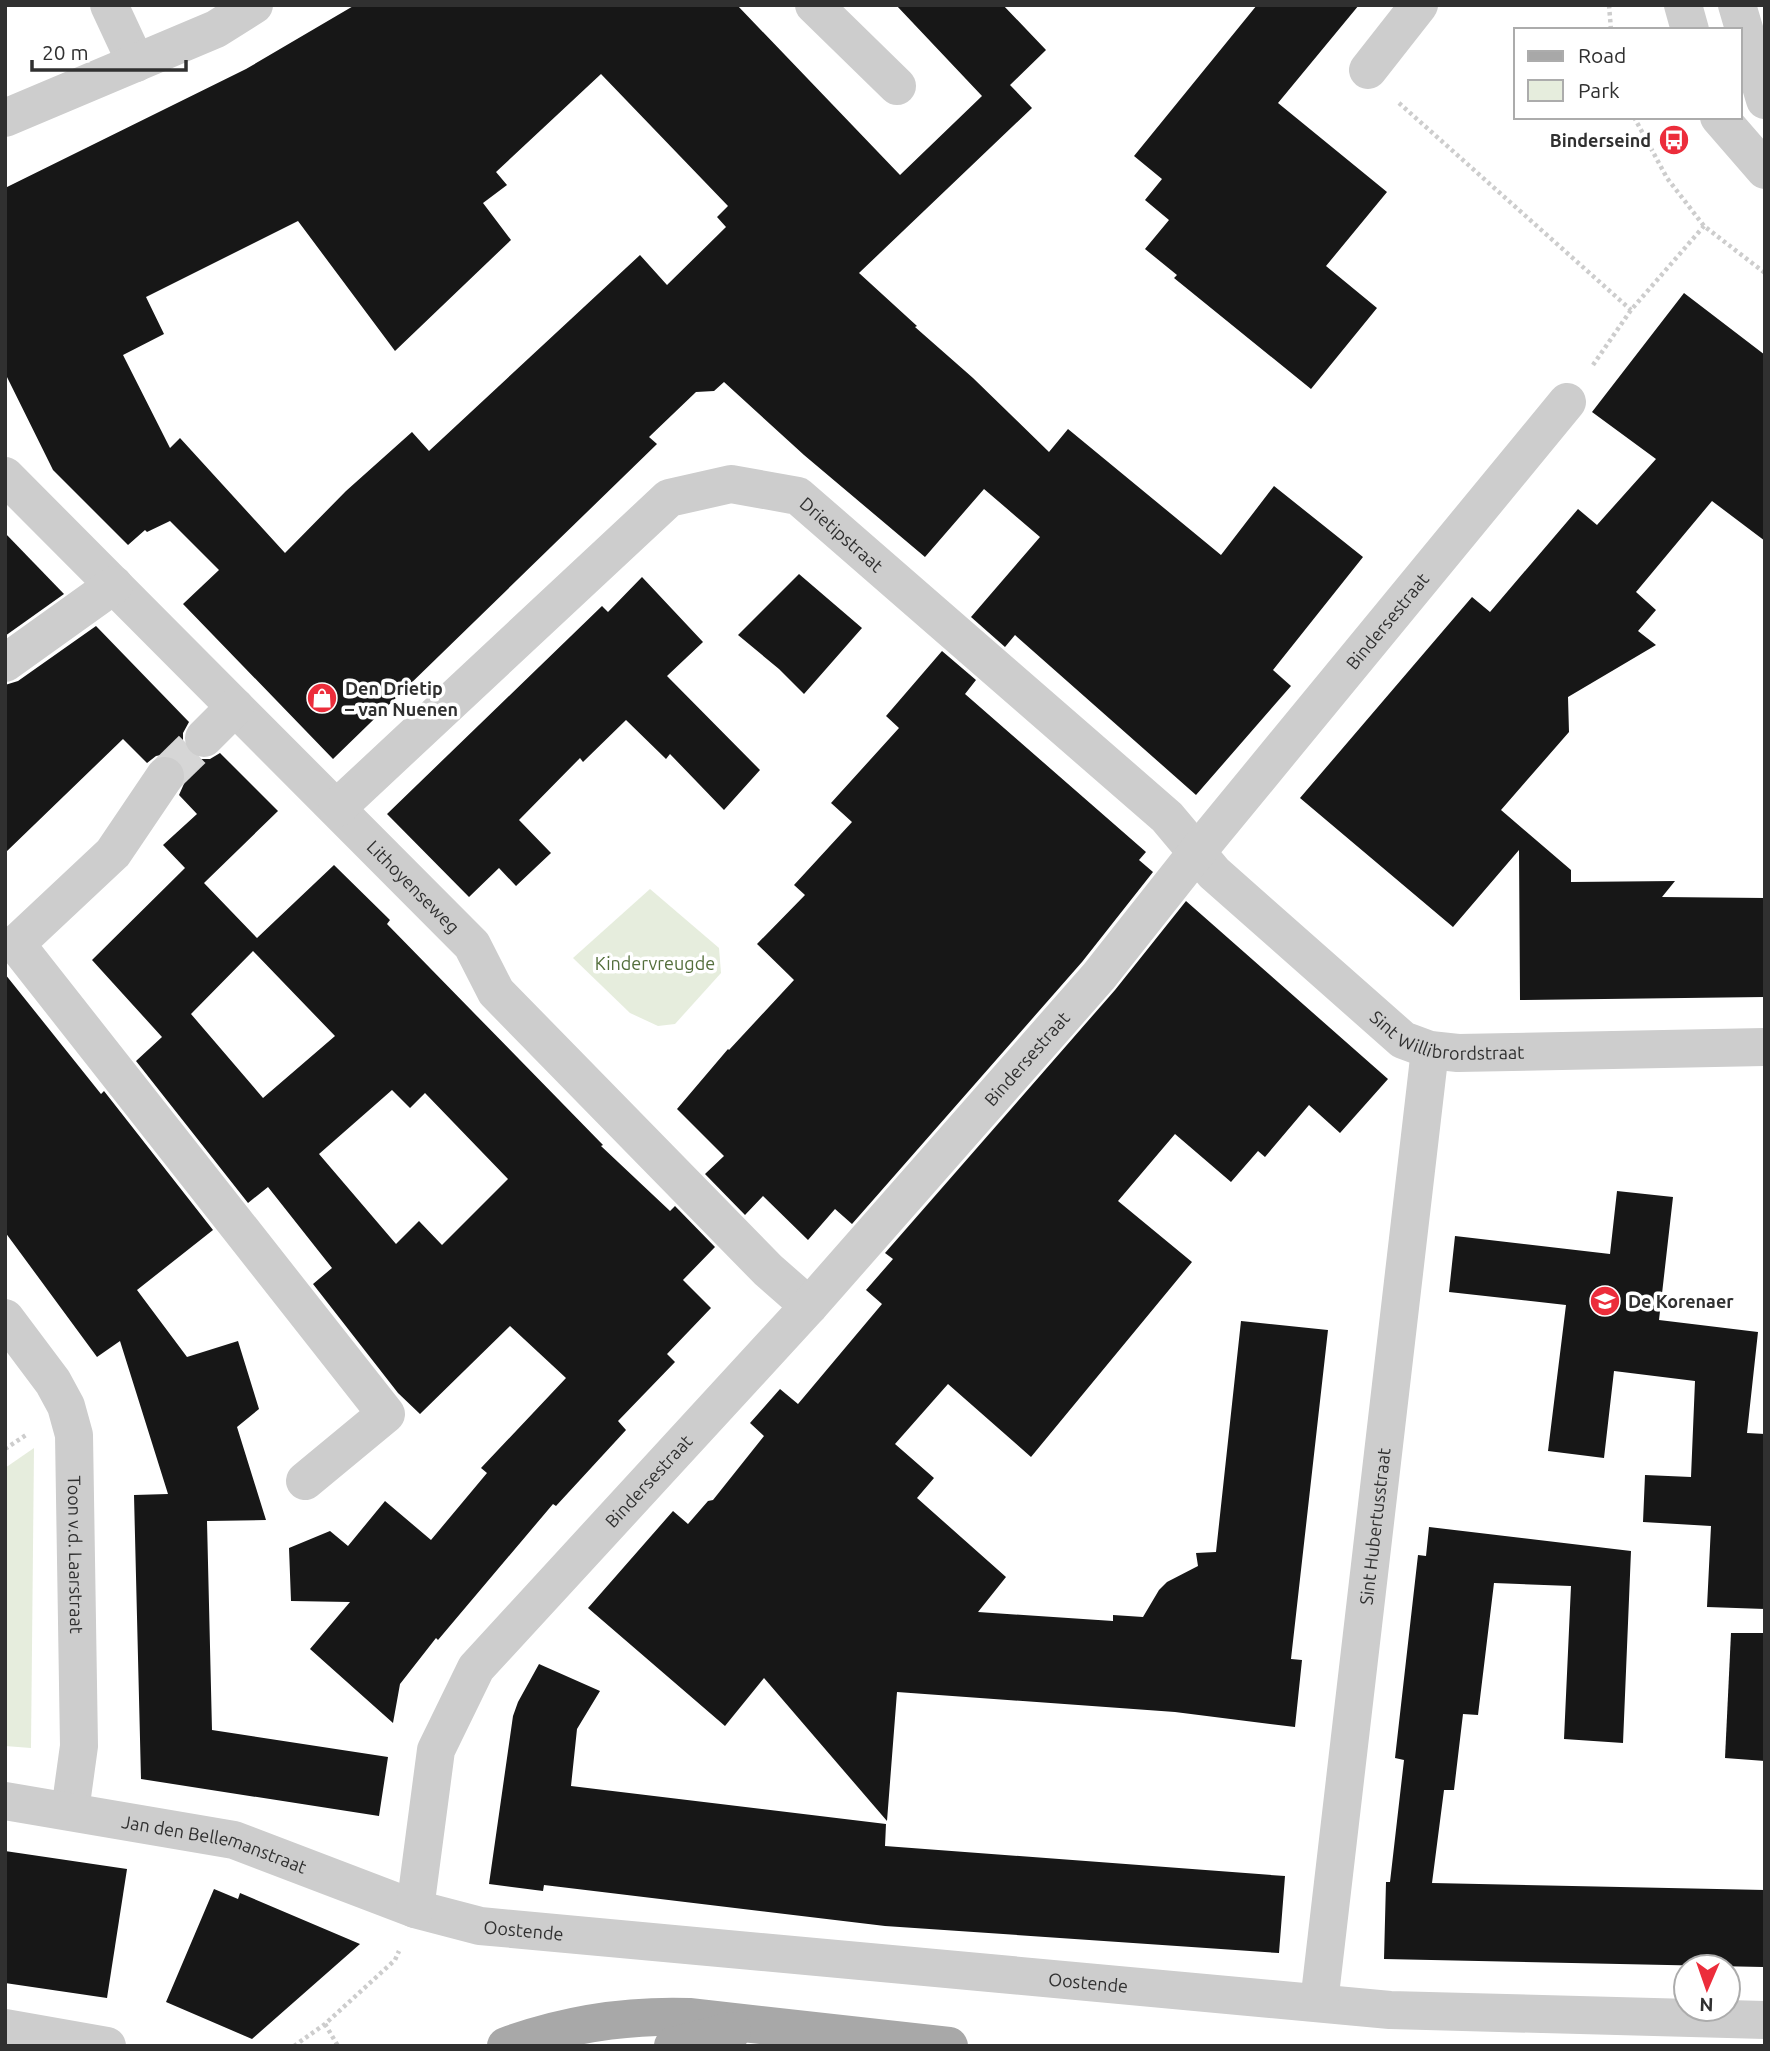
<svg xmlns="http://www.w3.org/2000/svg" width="1770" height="2051" font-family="Ubuntu,sans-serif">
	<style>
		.green { fill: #e6eddd }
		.building { fill: #171717; fill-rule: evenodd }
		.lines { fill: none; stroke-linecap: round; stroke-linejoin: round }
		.minor-tunnel { stroke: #d6d6d6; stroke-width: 38; stroke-dasharray: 38 19; stroke-linecap: butt }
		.path { stroke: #cdcdcd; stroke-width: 4.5; stroke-dasharray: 3.5 3.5; stroke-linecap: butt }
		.minor { stroke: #cdcdcd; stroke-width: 38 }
		.major { stroke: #a8a8a8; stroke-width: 38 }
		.labels { text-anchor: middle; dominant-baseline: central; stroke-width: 7; stroke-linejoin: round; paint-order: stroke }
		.poi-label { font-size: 18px; font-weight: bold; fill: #303030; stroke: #fff; text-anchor: start }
		.street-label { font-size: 18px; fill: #303030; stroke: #fff }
		.park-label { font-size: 18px; fill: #536e3b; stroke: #fff }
	</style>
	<rect width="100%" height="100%" fill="#fff"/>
	<!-- green -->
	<g class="green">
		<path d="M650 889 719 948 721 973 675 1024 658 1026 630 1013 573 958Z"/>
		<path d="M34 1448 31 1748 5 1746V1468Z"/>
	</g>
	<!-- building -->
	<g class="building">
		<path d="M355 5H737L900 175 982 96 896 5H1003L1046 50 1010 85 1032 108 859 273 917 326 915 327 973 378 1049 452 1068 429 1221 555 1274 486 1363 557 1273 670 1291 686 1196 795 1015 635 1005 647 971 617 1040 537 984 489 925 557 804 455 724 382 714 391 696 392 649 437 657 444 333 759 183 604 219 570 170 521 147 532 145 530 128 545 53 470 5 373V188L246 69ZM601 74 728 206 717 217 726 227 667 285 640 255 429 451 412 432 346 491 285 553 180 438 170 448 123 355 164 334 146 297 298 221 395 351 511 240 483 203 507 185 496 172Z"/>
		<path d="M1257 5H1359L1278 103 1387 192 1326 266 1377 308 1311 389 1174 278 1177 275 1145 249 1169 220 1145 200 1162 179 1134 156Z"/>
		<path d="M1684 293 1765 355V541L1712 501 1636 592 1656 610 1638 631 1656 645 1568 697 1569 732 1501 810 1571 870V882L1675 881 1662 897 1765 898V997L1520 1000 1519 850 1453 927 1300 798 1472 597 1490 612 1578 509 1597 525 1656 459 1592 412Z"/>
		<path d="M5 533 64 594 5 636Z"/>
		<path d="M799 574 862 628 804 694 779 669 738 635Z"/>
		<path d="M642 577 703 642 667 676 760 770 724 810 670 754 666 759 626 720 583 762 580 758 519 820 551 853 516 886 499 868 469 897 387 814 602 606 608 612Z"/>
		<path d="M96 626 189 722 183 733V744L188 753 199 759H210L220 753 278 811 204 883 257 938 334 865 390 920 387 924 603 1145 601 1146 670 1211 675 1206 715 1247 683 1280 711 1308 667 1354 675 1362 618 1421 626 1430 556 1506 553 1504 438 1640 436 1638 400 1684 393 1723 310 1649 350 1602 291 1601 289 1548 330 1531 348 1546 385 1501 431 1540 487 1473 481 1468 566 1378 510 1326 420 1414 398 1393 313 1284 332 1268 268 1187 248 1203 136 1061 162 1037 92 960 185 868 163 845 197 814 179 795 187 777 184 766 178 758 166 754 156 756 147 763 123 739 5 853V685L18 681ZM253 951 335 1036 263 1098 191 1014ZM392 1090 410 1108 425 1093 508 1179 442 1245 419 1221 396 1244 319 1154Z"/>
		<path d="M942 651 976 680 965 694 1146 852 1139 860 1153 872 1082 962 852 1224 835 1209 808 1240 763 1196 745 1215 705 1174 724 1156 677 1109 728 1049 729 1050 794 980 757 944 805 895 794 885 852 822 831 803 899 728 886 716Z"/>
		<path d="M1186 901 1388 1079 1340 1133 1309 1105 1265 1157 1258 1151 1231 1182 1175 1134 1118 1201 1192 1262 1031 1457 948 1384 895 1444 934 1478 917 1498 1006 1577 978 1612 1113 1621V1615L1143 1617 1159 1590 1167 1582 1198 1566 1196 1553 1216 1552 1241 1321 1328 1330 1291 1659 1302 1660 1295 1727 1175 1712 897 1692 887 1821 764 1678 725 1726 588 1608 673 1511 688 1524 708 1501 713 1500 764 1436 750 1423 780 1389 798 1404 882 1304 866 1290 893 1259 885 1253 1115 990Z"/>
		<path d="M5 974 101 1094 104 1091 213 1230 137 1290 187 1357 238 1341 259 1409 237 1427 266 1520 207 1521 212 1730 388 1757 379 1816 141 1779 134 1495 168 1494 120 1341 97 1357 5 1232Z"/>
		<path d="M1617 1191 1673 1197 1659 1320 1758 1332 1747 1433 1765 1434V1609L1707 1607 1711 1526 1643 1522 1645 1475 1691 1477 1695 1381 1614 1371 1604 1458 1548 1451 1566 1305 1449 1292 1455 1236 1610 1254Z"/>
		<path d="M1429 1527 1631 1551 1623 1743 1564 1739 1571 1586 1494 1583 1478 1715 1463 1714 1454 1790H1444L1432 1883 1765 1890 1763 1967 1384 1959 1386 1882H1390L1404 1760 1395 1758 1418 1555 1426 1556Z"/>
		<path d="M1731 1633H1765V1761L1725 1758Z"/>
		<path d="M539 1664 600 1691 577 1729 571 1786 886 1824 885 1846 1285 1876 1279 1953 885 1926 544 1885 543 1891 489 1884 513 1716 518 1702Z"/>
		<path d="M5 1851 127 1869 107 1998 5 1983Z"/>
		<path d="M214 1889 238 1899 240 1893 360 1944 252 2039 166 2002Z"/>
	</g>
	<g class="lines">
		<!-- minor-tunnel -->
		<path class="minor-tunnel" d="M165 776 204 738"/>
		<!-- path -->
		<g class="path">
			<path d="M1609 5 1611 30"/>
			<path d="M1399 103 1631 310"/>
			<path d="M1634 117 1667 178 1704 226 1765 273"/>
			<path d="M1593 365 1631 310 1704 226"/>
			<path d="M5 1449 26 1435"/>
			<path d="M325 2024 338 2046"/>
			<path d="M294 2046 325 2024 395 1960 399 1951"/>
		</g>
		<!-- minor -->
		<g class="minor">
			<path d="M109 5 136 63"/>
			<path d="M814 5 897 86"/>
			<path d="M1683 5 1690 30"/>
			<path d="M1737 5 1765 100"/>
			<path d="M1368 70 1419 5"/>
			<path d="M1719 117 1765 170"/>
			<path d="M5 118 216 29 254 5"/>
			<path id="s1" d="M5 476 472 945 496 992 768 1270 809 1306"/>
			<path d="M5 663 114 585"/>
			<path d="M204 738 235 707"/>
			<path d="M165 776 113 853 16 944 386 1414 305 1481"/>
			<path id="s2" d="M337 808 669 498 731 484 798 496 1167 817 1214 873 1403 1040 1430 1050 1458 1053 1765 1047"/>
			<path id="s3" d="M5 1318 53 1382 66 1406 74 1435 79 1746 70 1811"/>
			<path id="s4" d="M5 1801 234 1840 415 1909 480 1926 1390 2010 1765 2020"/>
			<path id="s5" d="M415 1909 436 1750 476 1668 809 1306 1099 976 1197 852 1567 402"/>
			<path id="s6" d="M1319 2003 1430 1050"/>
			<path d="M5 2028 107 2046"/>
		</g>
		<!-- major -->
		<g class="major">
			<path d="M506 2046C566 2024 625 2015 689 2017L949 2046"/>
			<path d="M673 2046 732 2031"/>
		</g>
	</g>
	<!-- icons -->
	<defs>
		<g id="bus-disc" transform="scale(1.575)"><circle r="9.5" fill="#ec2d3b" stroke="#fff"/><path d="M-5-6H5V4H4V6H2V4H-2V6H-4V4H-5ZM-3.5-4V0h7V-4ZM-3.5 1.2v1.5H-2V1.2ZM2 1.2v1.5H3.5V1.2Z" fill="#fff"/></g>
		<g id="shop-disc" transform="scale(1.575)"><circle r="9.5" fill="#ec2d3b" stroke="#fff"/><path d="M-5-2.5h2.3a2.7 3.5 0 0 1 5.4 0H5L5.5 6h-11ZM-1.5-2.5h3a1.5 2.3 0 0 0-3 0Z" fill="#fff"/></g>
		<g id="school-disc" transform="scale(1.575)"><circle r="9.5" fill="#ec2d3b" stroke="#fff"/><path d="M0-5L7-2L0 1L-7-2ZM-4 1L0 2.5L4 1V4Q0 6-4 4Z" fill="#fff"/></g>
	</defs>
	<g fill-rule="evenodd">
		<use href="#bus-disc" x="1674" y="140"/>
		<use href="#shop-disc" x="322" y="698"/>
		<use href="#school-disc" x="1605" y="1301"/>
	</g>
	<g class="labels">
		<!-- poi labels -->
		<g class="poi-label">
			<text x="1651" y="140" text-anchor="end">Binderseind</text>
			<text x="345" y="688">Den Drietip<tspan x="345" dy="21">– van Nuenen</tspan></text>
			<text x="1628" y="1301">De Korenaer</text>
		</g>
		<!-- street labels -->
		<g class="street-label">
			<text stroke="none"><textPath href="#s2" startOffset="644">Drietipstraat</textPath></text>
			<text stroke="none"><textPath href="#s5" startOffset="1640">Bindersestraat</textPath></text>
			<text stroke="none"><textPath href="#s1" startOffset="579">Lithoyenseweg</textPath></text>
			<text stroke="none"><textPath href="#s2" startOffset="1442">Sint Willibrordstraat</textPath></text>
			<text stroke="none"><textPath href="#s5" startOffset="1073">Bindersestraat</textPath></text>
			<text stroke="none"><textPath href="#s5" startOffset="506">Bindersestraat</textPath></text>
			<text stroke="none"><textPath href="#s6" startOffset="480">Sint Hubertusstraat</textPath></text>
			<text stroke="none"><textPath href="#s3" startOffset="257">Toon v.d. Laarstraat</textPath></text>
			<text stroke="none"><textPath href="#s4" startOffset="214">Jan den Bellemanstraat</textPath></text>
			<text stroke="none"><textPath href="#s4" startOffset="537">Oostende</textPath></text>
			<text stroke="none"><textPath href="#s4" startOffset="1104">Oostende</textPath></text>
		</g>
		<!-- park labels -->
		<g class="park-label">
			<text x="655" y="963">Kindervreugde</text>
		</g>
	</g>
	<!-- border -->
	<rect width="1770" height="2051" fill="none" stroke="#303030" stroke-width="14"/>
	<!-- legend -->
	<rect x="1514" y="28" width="228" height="91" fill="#ffffff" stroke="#acacac" stroke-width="2"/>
	<rect x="1528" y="51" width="35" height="10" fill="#a8a8a8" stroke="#acacac" stroke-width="2"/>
	<text x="1578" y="63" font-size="21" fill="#303030">Road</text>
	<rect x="1528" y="80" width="35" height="21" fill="#e6eddd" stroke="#acacac" stroke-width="2"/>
	<text x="1578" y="98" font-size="21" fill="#303030">Park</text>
	<!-- north arrow -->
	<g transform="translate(1707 1988) rotate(182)"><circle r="33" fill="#ffffff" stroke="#acacac" stroke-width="2"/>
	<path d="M0-5L12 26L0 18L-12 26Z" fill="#ec2d3b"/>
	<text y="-10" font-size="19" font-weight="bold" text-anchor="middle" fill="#303030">N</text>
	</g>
	<!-- scale -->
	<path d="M32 60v10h154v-10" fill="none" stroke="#303030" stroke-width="3.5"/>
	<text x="42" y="60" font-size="21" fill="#303030" stroke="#ffffff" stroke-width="5" paint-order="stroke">20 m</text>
</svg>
